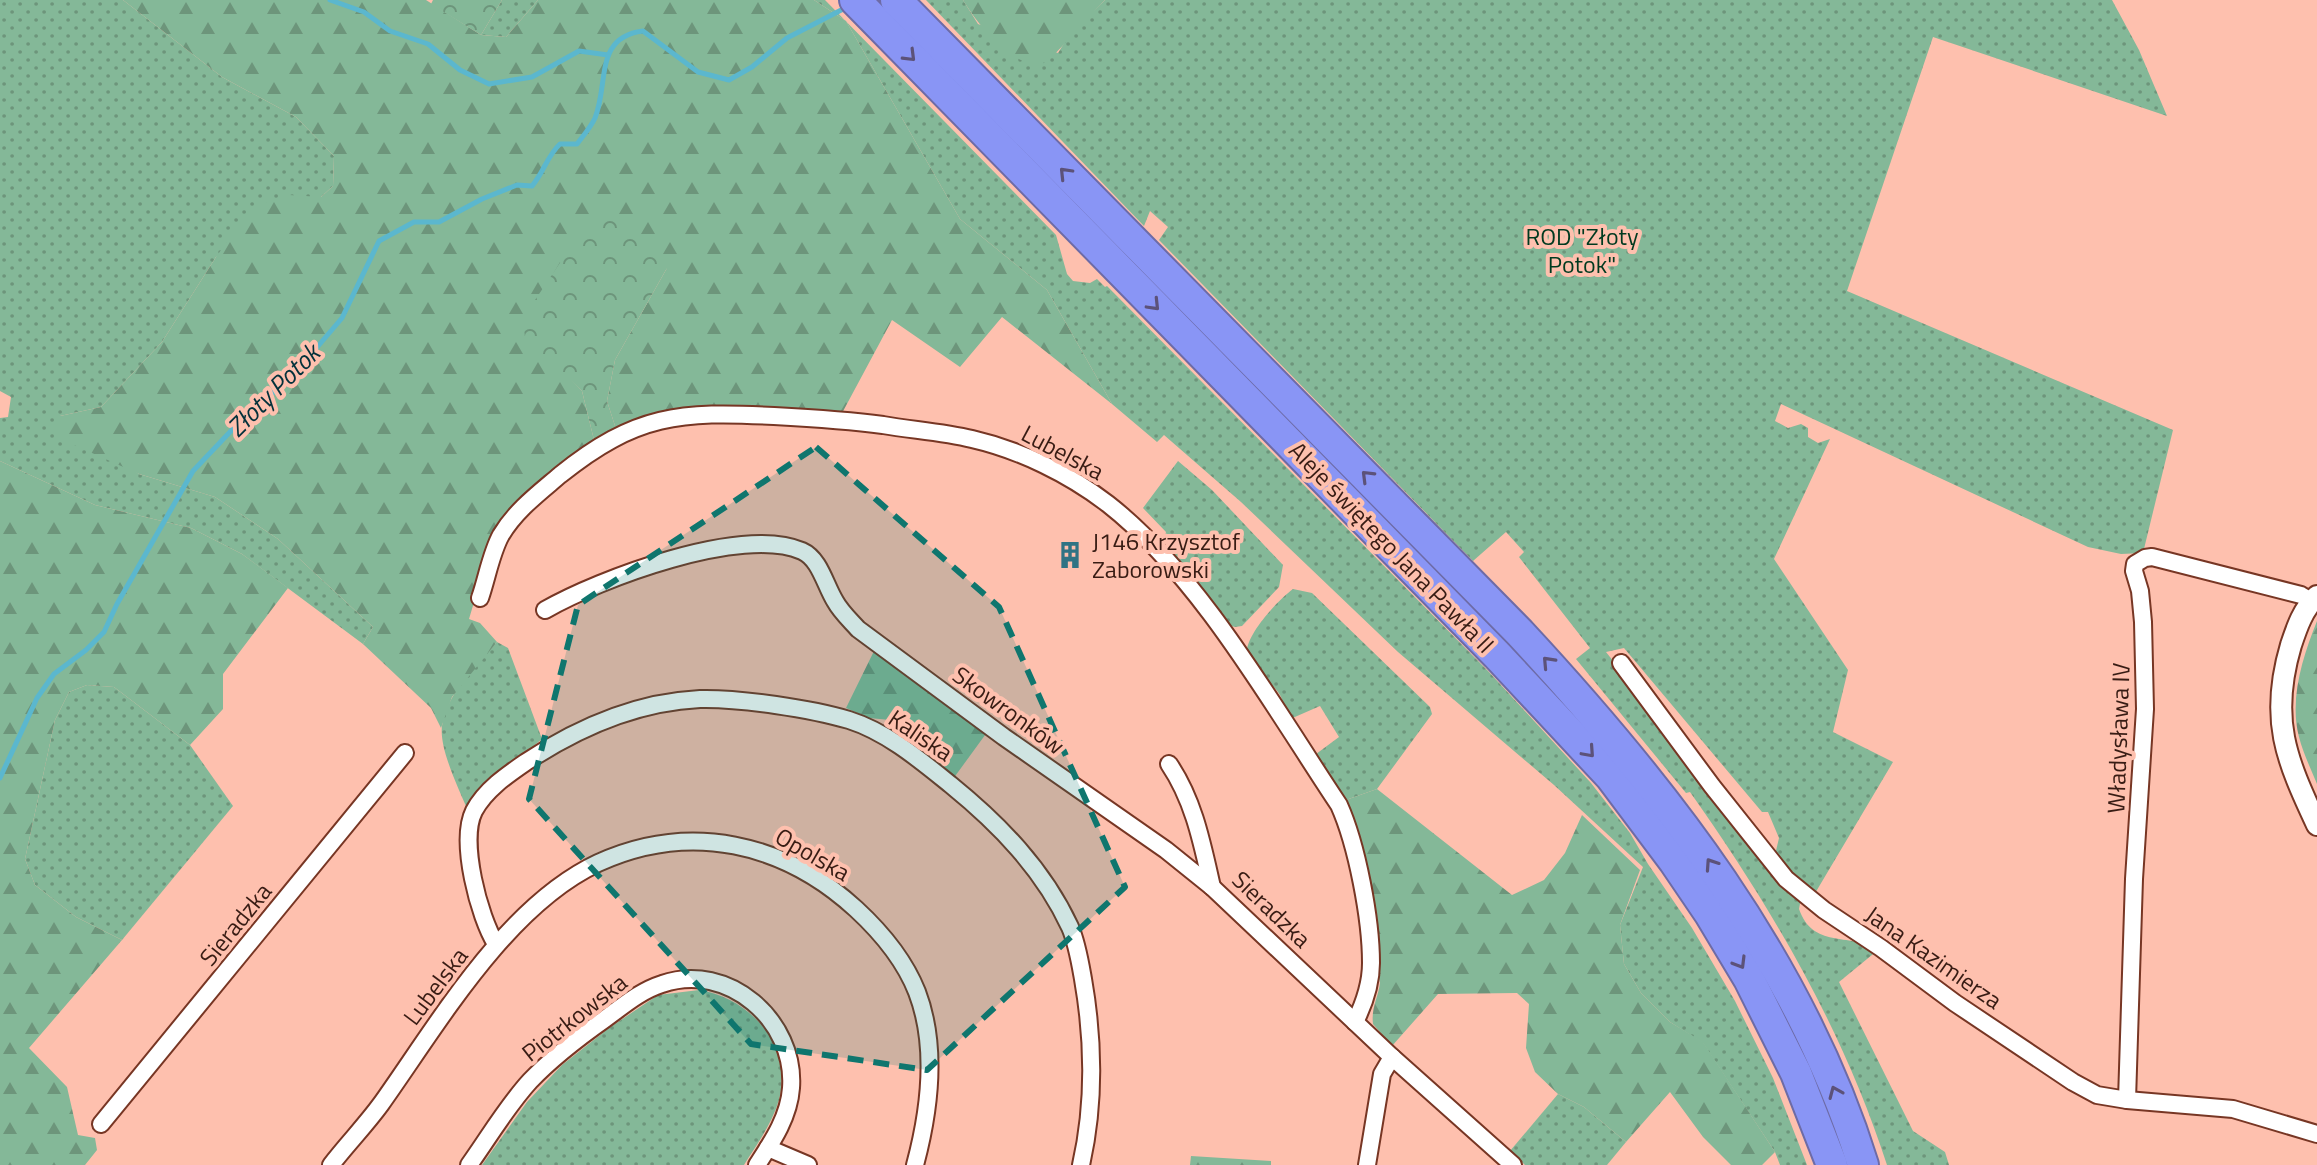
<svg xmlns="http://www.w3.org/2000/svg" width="2317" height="1165" font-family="'Titillium Web',sans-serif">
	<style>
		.grass { fill: url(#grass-dots) }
		.forest { fill: url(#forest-firs) }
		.park { fill: url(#park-crowns) }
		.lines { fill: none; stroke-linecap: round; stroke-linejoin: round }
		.stream { stroke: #5bb7ce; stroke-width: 5 }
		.minor-casing { stroke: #773624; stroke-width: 20 }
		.tertiary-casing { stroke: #773624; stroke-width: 24 }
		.motorway-casing { stroke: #6d6ba6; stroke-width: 34 }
		.minor { stroke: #fff; stroke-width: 16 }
		.tertiary { stroke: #fff; stroke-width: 20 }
		.motorway { stroke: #8995f5; stroke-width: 30 }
		.oneway { stroke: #5c5279 }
		.marked { fill: #0f766e; fill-opacity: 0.2; stroke: #0f766e; stroke-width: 6; stroke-dasharray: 16 10; stroke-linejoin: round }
		.labels { text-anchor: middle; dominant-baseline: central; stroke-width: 8; stroke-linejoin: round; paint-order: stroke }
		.park-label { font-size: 24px; fill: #00391f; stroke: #fec0ae }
		.street-label { font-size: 24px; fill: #381c14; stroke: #fec0ae }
		.poi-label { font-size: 24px; fill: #381c14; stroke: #fec0ae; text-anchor: start }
		.water-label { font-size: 26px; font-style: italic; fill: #03313b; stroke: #fec0ae }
	</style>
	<defs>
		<pattern id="grass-dots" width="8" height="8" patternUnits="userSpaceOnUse" patternTransform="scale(2)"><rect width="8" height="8" fill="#84b898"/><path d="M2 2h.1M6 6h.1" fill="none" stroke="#6d957b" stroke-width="1.8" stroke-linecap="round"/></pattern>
		<pattern id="forest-firs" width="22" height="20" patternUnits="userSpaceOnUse" patternTransform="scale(2)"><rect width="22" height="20" fill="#84b898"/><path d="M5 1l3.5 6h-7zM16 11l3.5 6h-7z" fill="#6d957b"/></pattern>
		<pattern id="park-crowns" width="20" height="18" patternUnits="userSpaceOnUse" patternTransform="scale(2)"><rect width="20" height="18" fill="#84b898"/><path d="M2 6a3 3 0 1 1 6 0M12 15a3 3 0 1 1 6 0" fill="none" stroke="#6d957b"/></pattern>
	</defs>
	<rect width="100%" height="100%" fill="#fec0ae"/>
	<!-- grass -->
	<g class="grass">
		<path d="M0 0H123L222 77 296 117 334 156 333 186 321 197 216 257 162 342 101 407 60 416 139 474 215 497 278 539 373 627 363 644 242 554 191 528 95 505 0 461V418L8 417 11 397 0 391Z"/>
		<path d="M502 0H538L506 37 481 35Z"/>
		<path d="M814 0H825L1056 235 1067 274 1073 281 1090 283 1097 279 1105 287 1107 286 1489 672 1591 783 1630 833 1648 864 1692 928 1735 1001 1773 1078 1807 1165H1780L1775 1152 1703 1043 1670 1022 1641 993 1624 964 1620 925 1643 867 1554 785 1398 652 1241 502 1164 435 1157 442 1112 404 1047 290 960 219 846 21Z"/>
		<path d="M926 0H963L978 24 1058 53 1068 37 1105 0H2112L2139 50 2167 116 1933 37 1847 291 2173 430 2143 553 2121 554 2088 547 1781 404 1775 421 1788 428 1801 424 1808 428V437L1818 443 1830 439 1774 559 1848 670 1833 732 1893 762 1814 895 1795 882 1775 855 1779 838 1768 812H1762L1624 648 1606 652 1801 898 1799 909C1813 949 1848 932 1878 950L1839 982 1913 1131 1945 1152 1949 1165H1887C1843 1029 1772 908 1690 792L1686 793 1576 659 1590 648 1519 557 1524 552 1506 532 1473 561 1159 240 1168 227 1150 211 1144 226Z"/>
		<path d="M1178 461 1212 490 1283 565 1279 587 1242 626 1235 627 1225 624 1164 540 1166 532 1143 508Z"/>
		<path d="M1293 589 1312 593 1430 707 1432 714 1377 789 1343 801 1312 757 1339 737 1320 706 1288 720C1285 712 1284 702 1280 695 1272 681 1251 671 1247 656 1243 637 1278 600 1293 589Z"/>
		<path d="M497 642 508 648 542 739 498 776 468 811C459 789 439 749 442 726 447 693 475 667 497 642Z"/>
		<path d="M87 685 114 687 190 745 233 806 122 940 76 917 35 885 25 859 55 720 69 692Z"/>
		<path d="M699 990C750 998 793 1045 779 1100 772 1124 757 1144 744 1165H482L527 1102 562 1065 609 1028 658 995Z"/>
		<path d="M1558 1094 1584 1107 1626 1142 1607 1165H1525L1510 1151Z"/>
	</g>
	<!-- forest -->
	<g class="forest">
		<path d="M123 0H426L481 35 506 37 538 0H814L846 21 960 219 1047 290 1112 404 1002 317 960 367 892 320 841 415 723 408 616 429 607 401 615 360 667 268 564 373 582 391 594 440 539 482 494 535 469 619 480 623 497 642 452 697 441 728 431 708 363 644 373 627 278 539 215 497 139 474 54 436 60 416 101 407 162 342 216 257 252 207 289 195 321 197 333 186 334 156 296 117 222 77Z"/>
		<path d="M963 0H1105C1095 10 1051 61 1044 63 1013 71 976 22 963 0Z"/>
		<path d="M0 461 95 505 191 528 242 554 288 588 223 674V709L190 745 114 687 87 685 69 692 55 720 25 859 35 885 76 917 122 940 29 1048 67 1087 78 1135 95 1138 97 1150 85 1165H0Z"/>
		<path d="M2317 621V784C2311 769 2303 753 2299 737 2289 699 2303 656 2317 621Z"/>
		<path d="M875 649 988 731 953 779 909 746 908 735 890 720 869 718 846 708Z"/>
		<path d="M1377 789 1512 895 1544 880 1565 853 1582 815 1640 870 1620 925 1624 964 1641 993 1670 1022 1703 1042 1775 1152 1762 1165H1731L1703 1137 1670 1092 1626 1142 1584 1107 1558 1094 1535 1072 1526 1048 1529 1004 1517 993 1438 994 1392 1046 1373 1024C1371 1008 1378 998 1380 983L1343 801Z"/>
		<path d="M1191 1156 1271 1161V1165H1190Z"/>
	</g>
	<!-- park -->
	<g class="park">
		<path d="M433 0H502L481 35 431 4Z"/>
		<path d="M605 215 658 252 667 268 615 360 607 401 616 429 594 440 582 391 525 338 523 318 590 218Z"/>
	</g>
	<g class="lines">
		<!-- stream -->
		<g class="stream">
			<path d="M330 0 364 12 390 31 428 44 460 70 489 84 532 77 579 51 608 55"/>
			<path d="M0 778 37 698 54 674 86 650 104 632 117 604 193 471 248 413 290 379 342 318 379 241 414 222H439L482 199 517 185 532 186C544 172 547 156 560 144H577C583 136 591 127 595 118 609 83 594 37 643 31L698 72 729 80 752 67 787 38 849 6"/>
		</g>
		<!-- minor casing -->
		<g class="minor-casing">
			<g id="minor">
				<path d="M480 598C487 578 491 553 501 535 516 510 539 493 560 475 636 414 680 411 774 416 811 418 846 420 883 425 912 430 943 432 972 439 1020 450 1069 474 1108 504 1200 576 1274 708 1339 805 1357 845 1371 919 1371 963 1371 983 1364 1004 1355 1022"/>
				<path d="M545 610C599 579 742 525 802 551 820 559 825 585 835 601 841 612 850 620 858 629L1004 737 1166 850 1212 887 1392 1057 1513 1165"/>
				<path d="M1621 663 1712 786 1786 879 1824 910 1881 948 1955 1003 2073 1082 2097 1095 2127 1100 2233 1109 2317 1134"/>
				<path d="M1169 764C1194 801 1202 843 1212 887"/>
				<path d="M496 944C479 917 459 841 474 811 485 790 507 775 526 762 579 727 636 702 700 699 740 698 812 709 849 720 887 732 920 760 951 785 999 824 1043 869 1070 927 1077 943 1080 962 1083 979 1094 1042 1095 1103 1081 1165"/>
				<path d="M2127 1100 2134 879 2145 709 2143 622 2140 591 2134 571 2135 564 2145 558 2152 557 2301 595 2311 601"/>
				<path d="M101 1124 405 753"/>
				<path d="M768 1148 808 1165"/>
				<path d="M331 1165C347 1144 365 1126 381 1104 438 1024 506 906 598 863 690 821 784 843 856 909 882 933 904 959 917 992 938 1047 930 1109 915 1165"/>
				<path d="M469 1165C489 1137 507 1106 530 1081 553 1057 578 1038 605 1019 623 1006 640 991 662 984 728 961 796 1021 791 1088 789 1117 772 1142 757 1165"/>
				<path d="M1367 1165 1382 1074 1392 1057"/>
			</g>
		</g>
		<!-- tertiary casing -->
		<g class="tertiary-casing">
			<path id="tertiary" d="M2317 596C2303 609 2297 627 2291 645 2269 719 2286 759 2317 825"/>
		</g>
		<!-- motorway casing -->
		<g class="motorway-casing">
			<g id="motorway">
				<path d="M855 0 1497 655 1611 777 1674 861 1710 914 1749 979 1796 1073 1832 1165"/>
				<path d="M896 0 1520 633C1663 787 1800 961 1863 1165"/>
			</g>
		</g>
		<!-- minor -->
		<use href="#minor" class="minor"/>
		<!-- tertiary -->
		<use href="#tertiary" class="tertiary"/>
		<!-- motorway -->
		<use href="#motorway" class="motorway"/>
	</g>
	<!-- one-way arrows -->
	<defs><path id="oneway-chevron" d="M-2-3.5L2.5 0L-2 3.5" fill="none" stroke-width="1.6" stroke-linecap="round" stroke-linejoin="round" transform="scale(2)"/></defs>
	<g class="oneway">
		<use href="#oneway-chevron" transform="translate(910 56) rotate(45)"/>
		<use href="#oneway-chevron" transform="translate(1065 173) rotate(-134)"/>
		<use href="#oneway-chevron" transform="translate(1154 305) rotate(46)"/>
		<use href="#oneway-chevron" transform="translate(1367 476) rotate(-135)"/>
		<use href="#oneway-chevron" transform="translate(1548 662) rotate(-133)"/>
		<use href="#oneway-chevron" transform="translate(1589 752) rotate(48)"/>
		<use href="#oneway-chevron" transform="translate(1711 864) rotate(-124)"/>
		<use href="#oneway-chevron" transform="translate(1740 963) rotate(59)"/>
		<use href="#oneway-chevron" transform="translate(1835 1092) rotate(-113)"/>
	</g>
	<!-- marked area -->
	<path class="marked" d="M816 447 999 607 1125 887 927 1070 751 1044 529 799 578 605Z"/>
	<!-- icons -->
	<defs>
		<g id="building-bare" transform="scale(2.16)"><path d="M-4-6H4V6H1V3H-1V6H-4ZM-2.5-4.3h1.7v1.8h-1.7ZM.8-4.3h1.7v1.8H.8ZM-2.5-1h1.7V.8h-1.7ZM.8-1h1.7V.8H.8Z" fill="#307384" stroke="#fec0ae" stroke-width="2.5" paint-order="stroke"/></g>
	</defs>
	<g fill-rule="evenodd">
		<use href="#building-bare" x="1070" y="555"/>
	</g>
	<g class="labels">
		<!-- park labels -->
		<g class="park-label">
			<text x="1582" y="236">ROD "Złoty<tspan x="1582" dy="28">Potok"</tspan></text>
		</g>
		<!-- street labels -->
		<g class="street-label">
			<text transform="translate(1063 452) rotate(28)">Lubelska</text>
			<text transform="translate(1392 547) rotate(46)">Aleje świętego Jana Pawła II</text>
			<text transform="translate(1009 710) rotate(36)">Skowronków</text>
			<text transform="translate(921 735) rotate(34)">Kaliska</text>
			<text transform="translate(2118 738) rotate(-88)">Władysława IV</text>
			<text transform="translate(813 854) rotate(30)">Opolska</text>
			<text transform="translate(1272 909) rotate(44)">Sieradzka</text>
			<text transform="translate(235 924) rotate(-51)">Sieradzka</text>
			<text transform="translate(1934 957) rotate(35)">Jana Kazimierza</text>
			<text transform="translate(435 986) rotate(-53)">Lubelska</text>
			<text transform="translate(574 1017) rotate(-38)">Piotrkowska</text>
		</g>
		<!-- poi labels -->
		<g class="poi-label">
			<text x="1092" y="541">J146 Krzysztof<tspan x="1092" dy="28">Zaborowski</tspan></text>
		</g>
		<!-- water labels -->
		<g class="water-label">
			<text transform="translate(273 390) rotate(-45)">Złoty Potok</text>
		</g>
	</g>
</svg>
